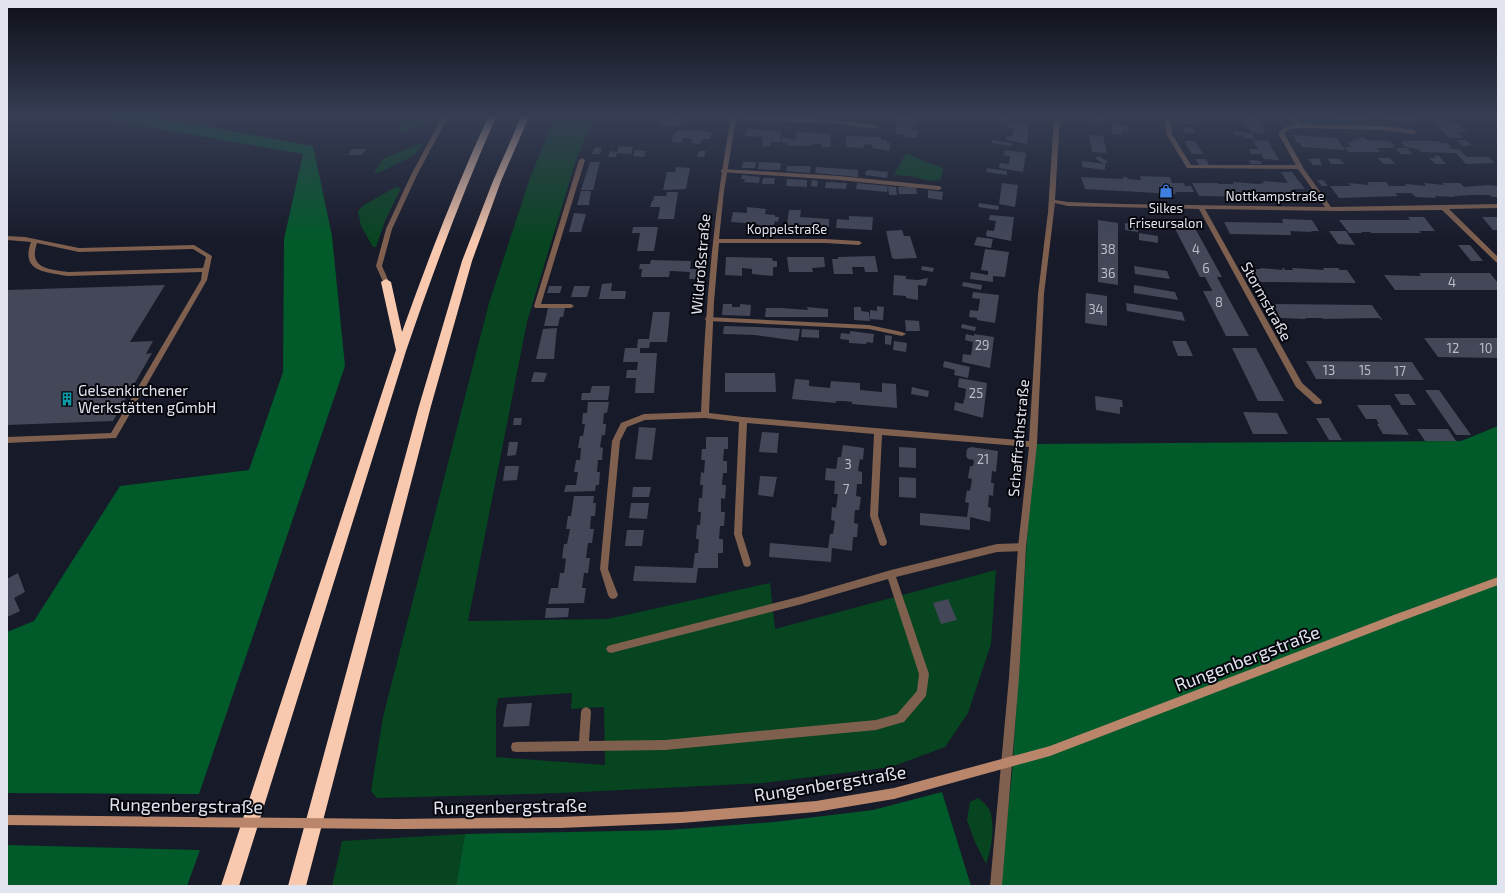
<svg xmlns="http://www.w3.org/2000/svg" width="1505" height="893" font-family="'Exo 2',sans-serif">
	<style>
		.green { fill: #074520; fill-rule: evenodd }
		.forest { fill: #015a2a }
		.building { fill: #434758 }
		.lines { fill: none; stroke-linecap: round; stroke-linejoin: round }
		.lane { fill: #7f5f4e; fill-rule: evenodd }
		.street { fill: #7f5f4e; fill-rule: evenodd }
		.secondary { fill: #b9866b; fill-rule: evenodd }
		.highway { fill: #f9c9af; fill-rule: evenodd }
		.secondary-bridge { stroke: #b9866b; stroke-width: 10 }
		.labels { text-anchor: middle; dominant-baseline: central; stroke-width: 4; stroke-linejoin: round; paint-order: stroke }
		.far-street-label { font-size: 13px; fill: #e1e4ef; stroke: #05060c }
		.far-poi-label { font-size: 13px; fill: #e1e4ef; stroke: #05060c }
		.number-label { font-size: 13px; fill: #babdc9 }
		.street-label { font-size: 15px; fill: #e1e4ef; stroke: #05060c }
		.poi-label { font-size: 15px; fill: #e1e4ef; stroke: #05060c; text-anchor: start }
		.near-street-label { font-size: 18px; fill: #e1e4ef; stroke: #05060c }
	</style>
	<rect width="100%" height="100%" fill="#171a29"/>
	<!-- green -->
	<g class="green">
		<path d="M424 117H437L431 121 401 133 397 132 403 125Z"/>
		<path d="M555 117H594L576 160 527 322 468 621 608 619 770 583 775 629 996 570 991 644 968 713 945 747 891 767 763 783 561 793 377 798 371 791 383 717 489 303 530 178ZM572 693 571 709 604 707 605 765 496 757V710L498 698Z"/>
		<path d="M419 144H423L413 156 378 173H374L383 159Z"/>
		<path d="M906 153 926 162 943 168 941 179 931 181 910 176 894 175Z"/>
		<path d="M396 187 401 188 385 221 376 247H373L361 226 358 211 364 205Z"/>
		<path d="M978 798C983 802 990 807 991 815 995 830 991 850 986 864L975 842 967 820 970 802Z"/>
		<path d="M465 834 456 886H332L342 841Z"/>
	</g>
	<!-- forest -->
	<g class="forest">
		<path d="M92 117H154L313 146 332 236 345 366 199 794 7 793V632L34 621 120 486 249 470 283 372 284 239 303 154Z"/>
		<path d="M1498 426V886H999L1012 774 1033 444 1461 441Z"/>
		<path d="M942 792 971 886H456L465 834 668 830 774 822 873 810Z"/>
		<path d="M7 845 200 850 187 886H7Z"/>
	</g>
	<!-- building -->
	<g class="building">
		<path d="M668 117H683L680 127 659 125 661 118 668 119Z"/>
		<path d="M896 117H916V126L911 125V130H917V138L903 137V134H896Z"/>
		<path d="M996 117H1015L1014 122 996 120Z"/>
		<path d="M1089 117H1109V121L1103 120V125L1089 123Z"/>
		<path d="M1181 117 1191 118 1194 124H1184Z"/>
		<path d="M1243 117H1257L1266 133 1258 134 1257 132H1251Z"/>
		<path d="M1306 117H1368L1369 119H1366L1367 120 1307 119Z"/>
		<path d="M1380 117H1422L1425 120H1414L1415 122 1383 120Z"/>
		<path d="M1433 121H1453L1455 123 1459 124 1467 132H1457L1463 138H1449Z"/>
		<path d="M1009 123 1029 126 1027 144 1006 140 1007 136H1012L1014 129 1008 128Z"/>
		<path d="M1112 124 1127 126 1128 132 1122 131V135L1112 134Z"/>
		<path d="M1183 127 1193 128 1196 133H1185Z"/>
		<path d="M747 129 781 131 780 142H771L770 147 762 146 763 137 745 136Z"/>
		<path d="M678 130 704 131 712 132 710 139H702L700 144 692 143 693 139 683 138 681 143 671 142 674 133H677Z"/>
		<path d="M797 132 831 134 830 147H821L822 144H813V145L787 146 788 143 781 142 782 137 796 140Z"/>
		<path d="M1234 132 1252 133 1255 139 1245 138 1243 135H1235Z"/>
		<path d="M1089 135 1103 136 1107 153 1092 152Z"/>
		<path d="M1293 135 1337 138 1345 150 1302 147 1300 143H1297Z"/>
		<path d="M846 136 881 137V140H887V142L890 143V151L872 148V145L864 144V148L846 147Z"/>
		<path d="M1359 137 1365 138 1366 140 1390 141 1394 145H1392L1394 148H1377L1380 152H1349L1345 147H1351L1347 142H1354L1352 139 1361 140Z"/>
		<path d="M992 140 1011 143V146L992 143Z"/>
		<path d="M1253 140 1268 141 1279 160 1264 159 1261 154H1251L1249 149H1258Z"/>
		<path d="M1457 140H1466L1472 146H1462Z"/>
		<path d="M1184 141H1195L1203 154H1192Z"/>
		<path d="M1402 141H1438L1440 143H1447L1452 149H1459L1467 157H1489L1495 163 1466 164 1456 153 1421 152 1418 149 1405 147 1401 143H1404Z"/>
		<path d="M619 146 633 147 631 154 617 153 616 157H608L610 151 617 152Z"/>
		<path d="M595 147 602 148 600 154H592Z"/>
		<path d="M1396 148H1407L1412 154H1400Z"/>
		<path d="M352 149H366L362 155H348Z"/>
		<path d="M635 150 646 151 644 157 633 156Z"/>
		<path d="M1005 150 1026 153 1023 172 999 168 1000 163 1009 164 1010 156 1004 155Z"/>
		<path d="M699 151H706L704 157H697Z"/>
		<path d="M1099 156 1108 162 1104 164 1095 158Z"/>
		<path d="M1434 156H1439L1446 164H1435L1429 158H1436Z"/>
		<path d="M1319 158 1322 165H1313L1308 159Z"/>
		<path d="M1327 158 1340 159 1344 164H1331Z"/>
		<path d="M1378 158H1390L1395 164H1383Z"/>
		<path d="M1195 159H1206L1209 165H1199Z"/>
		<path d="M1249 160 1260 161 1262 164H1251Z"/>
		<path d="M1082 161 1105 164V170L1082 167Z"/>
		<path d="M590 162H600L593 190H581Z"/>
		<path d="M743 162H756L755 168H742Z"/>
		<path d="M759 162 781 163 780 170 758 169Z"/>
		<path d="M787 166H811L810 173 786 171Z"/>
		<path d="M676 167 690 168 686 189 663 190 667 172H675Z"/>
		<path d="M816 167 858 170V177L815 173Z"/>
		<path d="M987 168 1007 171V175L986 172Z"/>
		<path d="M869 170 888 172 887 178 865 175 866 171Z"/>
		<path d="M1281 172H1292L1305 189H1293L1296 195H1265L1266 197 1199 196 1192 183H1218V184H1234L1233 182 1258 184 1264 183 1263 181 1288 183Z"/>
		<path d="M742 175 760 177 759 183 744 182 745 179H741Z"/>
		<path d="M1140 176 1170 177 1172 183H1184L1185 186H1191L1194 192H1175L1176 194 1085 189 1081 177 1123 179V177H1126L1129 179 1141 180Z"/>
		<path d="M763 178H775L774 184H762Z"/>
		<path d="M787 179 807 180V187L786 186Z"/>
		<path d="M812 180 818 181 817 187 811 186Z"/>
		<path d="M1317 180H1323L1328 186H1322Z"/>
		<path d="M826 182 847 183 846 189 825 188Z"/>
		<path d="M1367 182H1386L1389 186H1406L1405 184 1426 186 1424 183 1444 185 1442 183H1460L1464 187 1489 185 1498 186V197H1492L1490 195H1471L1454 196 1455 197 1435 196 1436 198 1416 197 1411 193H1395L1398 196 1339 198 1330 186H1351L1348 183 1369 185Z"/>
		<path d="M857 183 888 186 887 192 856 189Z"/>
		<path d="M1002 183 1018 185 1015 207 999 204Z"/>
		<path d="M888 186 896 187 897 195H889Z"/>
		<path d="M898 187H916L917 194H899Z"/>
		<path d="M928 190 943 192 942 200 928 198Z"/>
		<path d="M581 191H591L589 205H577Z"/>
		<path d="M667 192H678L674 219H658L660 207H650L652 201H653L654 196H666Z"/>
		<path d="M979 203 999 206 998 210 978 207Z"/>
		<path d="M747 207 766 209 765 214 775 215V217H779L778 222 775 221 773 230 757 228 758 224 731 222 733 212 747 213Z"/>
		<path d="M789 210H801L800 217 829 219V227L793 226 792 228 784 227V224H787Z"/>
		<path d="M574 213 586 214 581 232H569Z"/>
		<path d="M990 215 1014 217 1011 241 986 236 987 230 994 231 996 221 989 220Z"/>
		<path d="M849 216 873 217 872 230 836 228 837 219 849 220Z"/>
		<path d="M1408 217H1424L1435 231H1419L1421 233H1371L1370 232H1361L1362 233H1349L1339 220H1410Z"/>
		<path d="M1482 217H1498V230H1493Z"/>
		<path d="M1282 219 1312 220 1319 231H1311L1312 232 1290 231 1291 235 1230 234 1224 222 1283 223Z"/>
		<path d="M1098 220 1118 223V285L1098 282Z"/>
		<path d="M1171 221H1191L1222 277H1217L1249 336H1226L1203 291H1212V290L1205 277H1200Z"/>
		<path d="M1125 223 1138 225V232L1125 230Z"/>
		<path d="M633 227H658L654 251H637L640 233H632Z"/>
		<path d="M902 230 904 236H910L917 258 895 259 892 258 886 231Z"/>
		<path d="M1329 231H1346L1355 245 1338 244Z"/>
		<path d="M1139 233 1158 236V243L1139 240Z"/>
		<path d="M977 237 993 239 991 248 974 245Z"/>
		<path d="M1458 245H1470L1483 261H1471Z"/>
		<path d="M985 249 1009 252 1005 277 993 276V282L970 279 971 272 988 275V271L981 270Z"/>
		<path d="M875 256 878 272H865L864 267H852L853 274H834L832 259H838V257Z"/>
		<path d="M726 257 772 258 773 261H777V267H773V276L752 274V269L742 268V276L725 275Z"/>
		<path d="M787 257H824L825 267 812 268 813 272H789Z"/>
		<path d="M651 260 691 261 690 269H702L701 279H689L690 272 670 271 669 277H641L642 269H639L640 264H650Z"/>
		<path d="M922 266 934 268 933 272 921 270Z"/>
		<path d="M1134 266 1167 271 1170 279 1135 274Z"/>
		<path d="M1260 268 1283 270 1282 268H1284L1285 270H1293L1292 268 1324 270 1323 268H1338L1340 270H1347L1356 283 1260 282 1253 269H1261Z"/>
		<path d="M1419 273H1490L1498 283V290H1395L1384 275 1421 276Z"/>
		<path d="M894 275 906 276V279L918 280 928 278 926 286 918 285V300L906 298V296L893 295Z"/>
		<path d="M963 282 982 285 981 290 962 286Z"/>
		<path d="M612 283 611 291H626L625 299H599L602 284Z"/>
		<path d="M165 285 130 342 153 341 146 354 152 353 113 421 7 425V290Z"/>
		<path d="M1134 285 1175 292 1178 300 1134 293Z"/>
		<path d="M549 286H562L560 293H547Z"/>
		<path d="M574 286H590L587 297H571Z"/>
		<path d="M973 292 999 295 995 323 977 320V318L969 317 970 310 978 311 979 306 980 299 972 298Z"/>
		<path d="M1086 293 1107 296V326L1085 323Z"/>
		<path d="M1126 303 1182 312 1185 321 1127 311Z"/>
		<path d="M723 304H732V307H740V304L751 305 750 316 722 315Z"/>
		<path d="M1273 304 1372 305 1383 321 1379 318 1323 319 1322 318H1305L1306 319 1280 318Z"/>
		<path d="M877 306 884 307 883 320 870 319V310L877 311Z"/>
		<path d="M807 307 828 309V317H765L766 308H781L808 310Z"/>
		<path d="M854 307H861V311L869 312 870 321 854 320Z"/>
		<path d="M548 308H565L563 317H560L558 326H544L546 317H555H546Z"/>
		<path d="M653 312H670L667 342H650L649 348H640V353H657L654 393H635L636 378H626L627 370H637L638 362H623L625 348H637L638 339H649Z"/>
		<path d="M905 320 919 321 920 331H906Z"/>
		<path d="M962 324 976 327 975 331 961 328Z"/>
		<path d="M724 326 756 327 800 329 798 341 755 335 723 334Z"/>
		<path d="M557 328 554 359H536L543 329Z"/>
		<path d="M802 329 819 330V338L801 337Z"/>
		<path d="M850 331 874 334 873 343 867 342 866 344 849 343V340L840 339 841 333 850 334Z"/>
		<path d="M966 334 974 336V334L994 337 990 368 962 362 963 354 971 355 972 349 973 342 965 340Z"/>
		<path d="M885 335 892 336 891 345 885 344Z"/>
		<path d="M1424 338H1498V358L1438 357Z"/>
		<path d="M894 341 907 343 906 352 893 350Z"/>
		<path d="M1172 341H1186L1193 356H1178Z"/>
		<path d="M1232 348H1256L1284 401H1258Z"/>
		<path d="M944 361 970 367 968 378 954 375 955 370 943 367Z"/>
		<path d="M1306 361 1412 362 1424 380 1316 379Z"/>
		<path d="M534 372 547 373 544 382H531Z"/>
		<path d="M725 373H775L776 392H725Z"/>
		<path d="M959 378 987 383 983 418 954 410 955 402 963 404 965 397 966 389 958 387Z"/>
		<path d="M795 379 809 380V386L830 388 831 381 860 383V390L882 392V383L896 384 897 408 852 404V402L844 401H836V403L792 399Z"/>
		<path d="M592 386H610L608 400H581L582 393H590Z"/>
		<path d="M912 387 929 391 928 397 911 394Z"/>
		<path d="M1425 390H1439L1471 435H1456Z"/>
		<path d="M1394 394H1409L1416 405H1401Z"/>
		<path d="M1095 396 1122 400 1123 407H1120V414L1096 410Z"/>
		<path d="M588 402H609L607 413H604L603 424H606L605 435H602L600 447 603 448 602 460H598L597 472H600L599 485H596L595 491 564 492 566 485H576L578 472H574L576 460H580L581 448H578L580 436H583L585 424H582L583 413H587Z"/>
		<path d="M1357 405H1390L1409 435 1383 434 1377 424H1379L1376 419H1366Z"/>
		<path d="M1243 412 1277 413 1288 434H1253Z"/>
		<path d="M514 418H522L521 425H513Z"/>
		<path d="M1316 418H1329L1342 440H1329Z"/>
		<path d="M639 427 656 428 652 460 635 459Z"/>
		<path d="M1417 429H1448L1456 441H1425Z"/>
		<path d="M762 432 779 433 777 453 759 452Z"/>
		<path d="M706 437H728V449H724L723 461H727V473H723L722 485H726L725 499 721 498V512H725L724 526H720L719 539H723V553H718V568H698L696 583 633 581 635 566 693 568 695 553H698L699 539H696L697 525H700L701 512H698L699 498H702L703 485H700L701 472 704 473 705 460H701L702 449H706Z"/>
		<path d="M509 442H518L516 455 507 456Z"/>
		<path d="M843 445 864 448 863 460 860 459 858 471 862 472V484H857L856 496 861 497 859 510H855L854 523 858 524 857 537H853L852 551 832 548 831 562 769 557 770 543 828 548 830 534H833L835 521 831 520 832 507 836 508 838 494H834L835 481 825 480 826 468 836 469 838 457H841Z"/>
		<path d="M899 447 916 448V468L899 467Z"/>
		<path d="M971 447 998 451 996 472 992 471 991 483H994L993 496 989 495 988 507 991 508 990 522 970 517V530L920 525V513L967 517 969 503 965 502 967 490 970 491 972 479 968 478 970 466H973L974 460 968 459 966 456 967 449Z"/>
		<path d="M505 466H519L517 480 503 481Z"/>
		<path d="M760 476 777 477 773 497 758 495Z"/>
		<path d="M899 477 916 478V498L899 497Z"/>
		<path d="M633 487H651L649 497H632Z"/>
		<path d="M574 496H594L593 503H596L595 516H591L590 529H594L592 543H588L586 558H590L588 573H584L582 588H586L584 603 548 604 551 588H558L560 573H564L566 559 562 558 564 544H567L570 529H566L568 516H571Z"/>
		<path d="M631 503H649L647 519 629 518Z"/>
		<path d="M627 530H644L642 546H625Z"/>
		<path d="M18 573 25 592 14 598 20 611 7 617V579Z"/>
		<path d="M948 599 957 620 941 624 933 603Z"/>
		<path d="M546 608H569L568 617 545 618Z"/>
		<path d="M532 703 529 726 503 727 507 704Z"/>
	</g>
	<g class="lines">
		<!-- lane -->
		<g class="lane">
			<path d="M442 117H448L417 175 392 229 382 266 389 282 386 284H384L376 266 386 229 411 175Z"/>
			<path d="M1165 117H1171L1172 134 1191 165H1299L1302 167 1299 169 1187 168 1166 134Z"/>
			<path d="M582 158 585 160 541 304H571L574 306 571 308H535L534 306 579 160Z"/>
			<path d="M723 169 839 176 939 186 942 188 939 190 839 180 721 172V170Z"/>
			<path d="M7 236 25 237 79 248 194 245 212 256 207 280 116 438 7 443V437L111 433 201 280 202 272 68 276C46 272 20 272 31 242L7 240ZM37 243 79 252 193 249 206 257 203 268 68 272C49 269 28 269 37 243Z"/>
			<path d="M706 317 869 325 902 332 906 334 902 336 869 329 708 321H706L705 319Z"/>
			<path d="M1022 543 1025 544 1026 547 1025 550 1022 551 997 552 896 577 929 674 926 696 904 722 900 723 876 730 665 750 516 752 512 751 511 747 512 743 516 742 579 741 581 712 582 709 586 707 590 709 591 712 589 741 665 740 876 720 897 714 917 691 919 674 888 579 802 604 611 653 608 652 606 649 608 646 611 645 802 596 891 570 997 544Z"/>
		</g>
		<!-- street -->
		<path class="street" d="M731 117C779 117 827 118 874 125L877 127 874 129 844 124 736 119 724 191 719 239H825L859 241 862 243 859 245 825 243H719L714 302 709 413 743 417 1029 441 1038 294 1048 212 1054 117H1060L1055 200 1068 202 1122 204 1325 207 1298 169 1278 133 1286 127 1295 125 1289 117H1295L1300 124 1384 126 1414 130 1417 132 1414 134 1384 130 1298 128 1290 129 1284 133 1304 169 1331 207 1498 204V208L1449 209 1498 257V263L1496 262 1442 210 1337 211 1205 209 1302 383 1321 400 1322 402 1321 404H1315L1296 387 1199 209 1068 206 1055 203 1044 294 1037 444 1026 547 1019 677 1002 886H990L1009 677 1018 547 1029 447 882 435 878 516 887 542 886 545 883 546 880 545 879 542 870 516 874 434 747 423 742 534 751 563 750 566 747 567 744 566 743 563 734 534 739 422 705 418 645 420 627 427 620 441 608 569 618 595 616 598 613 599 610 598 608 595 600 569 612 441 621 423 644 414 701 412C705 312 713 215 731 117Z"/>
		<!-- secondary -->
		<g class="secondary">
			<path d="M1498 577V585L1396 623 1050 756 894 799 816 812 681 823 560 828 397 829 393 828 392 824 393 820 397 819 560 817 681 812 816 801 894 788 1050 746 1391 616Z"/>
			<path d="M7 815 189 817 193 818 194 822 193 826 189 827 7 825Z"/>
		</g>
		<!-- highway -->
		<g class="highway">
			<path d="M488 117H496C462 194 433 272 406 351L239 886H221L396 350 381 282 386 279 391 282 402 332C428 259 456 187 488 117Z"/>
			<path d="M521 117H529L501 181 472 261 431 406 306 886H288L419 406 462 261 493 181Z"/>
		</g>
		<!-- secondary-bridge -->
		<path class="secondary-bridge" d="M189 822 397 824"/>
	</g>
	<!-- sky -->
	<linearGradient id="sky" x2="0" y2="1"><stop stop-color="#0d0e17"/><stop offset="0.48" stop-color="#363e54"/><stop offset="1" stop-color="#363e54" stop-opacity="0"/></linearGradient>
	<rect width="1505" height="242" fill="url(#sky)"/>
	<!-- icons -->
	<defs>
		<g id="shop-bare" transform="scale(1.08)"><path d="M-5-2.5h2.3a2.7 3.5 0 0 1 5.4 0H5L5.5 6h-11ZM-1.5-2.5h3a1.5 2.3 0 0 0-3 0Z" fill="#3f7fe0" stroke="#05060c" stroke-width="2.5" paint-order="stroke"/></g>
		<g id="building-bare" transform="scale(1.08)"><path d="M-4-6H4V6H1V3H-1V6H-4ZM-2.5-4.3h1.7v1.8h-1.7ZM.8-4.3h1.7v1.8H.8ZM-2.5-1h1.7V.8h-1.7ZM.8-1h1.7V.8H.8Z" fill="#0f9aa8" stroke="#05060c" stroke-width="2.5" paint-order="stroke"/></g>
	</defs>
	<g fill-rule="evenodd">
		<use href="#shop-bare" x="1166" y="191"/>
		<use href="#building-bare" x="67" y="399"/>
	</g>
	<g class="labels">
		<!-- far-street labels -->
		<g class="far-street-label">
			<text x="1275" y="196">Nottkampstraße</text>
			<text x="787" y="229">Koppelstraße</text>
		</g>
		<!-- far-poi labels -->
		<g class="far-poi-label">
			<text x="1166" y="208">Silkes<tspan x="1166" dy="15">Friseursalon</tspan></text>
		</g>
		<!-- number labels -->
		<g class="number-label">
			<text x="1108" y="249">38</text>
			<text x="1196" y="249">4</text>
			<text x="1206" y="268">6</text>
			<text x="1108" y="273">36</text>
			<text x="1452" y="282">4</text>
			<text x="1219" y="302">8</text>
			<text x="1096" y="309">34</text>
			<text x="982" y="345">29</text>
			<text x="1453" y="348">12</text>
			<text x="1486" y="348">10</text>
			<text x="1329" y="370">13</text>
			<text x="1365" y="370">15</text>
			<text x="1400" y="371">17</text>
			<text x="976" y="393">25</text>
			<text x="983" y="459">21</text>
			<text x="848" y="464">3</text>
			<text x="846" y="489">7</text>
		</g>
		<!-- street labels -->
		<g class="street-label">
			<text transform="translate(700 264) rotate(-85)">Wildroßstraße</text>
			<text transform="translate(1267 301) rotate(61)">Stormstraße</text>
			<text transform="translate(1018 438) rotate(-85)">Schaffrathstraße</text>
		</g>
		<!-- poi labels -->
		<g class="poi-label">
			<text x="78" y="390">Gelsenkirchener<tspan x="78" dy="17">Werkstätten gGmbH</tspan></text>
		</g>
		<!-- near-street labels -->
		<g class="near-street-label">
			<text transform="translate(1247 658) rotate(-21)">Rungenbergstraße</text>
			<text transform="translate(830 783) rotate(-9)">Rungenbergstraße</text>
			<text transform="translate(186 805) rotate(1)">Rungenbergstraße</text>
			<text transform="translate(510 806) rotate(-1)">Rungenbergstraße</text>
		</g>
	</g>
	<!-- border -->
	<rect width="1505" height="893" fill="none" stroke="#e1e4ef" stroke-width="16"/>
</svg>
